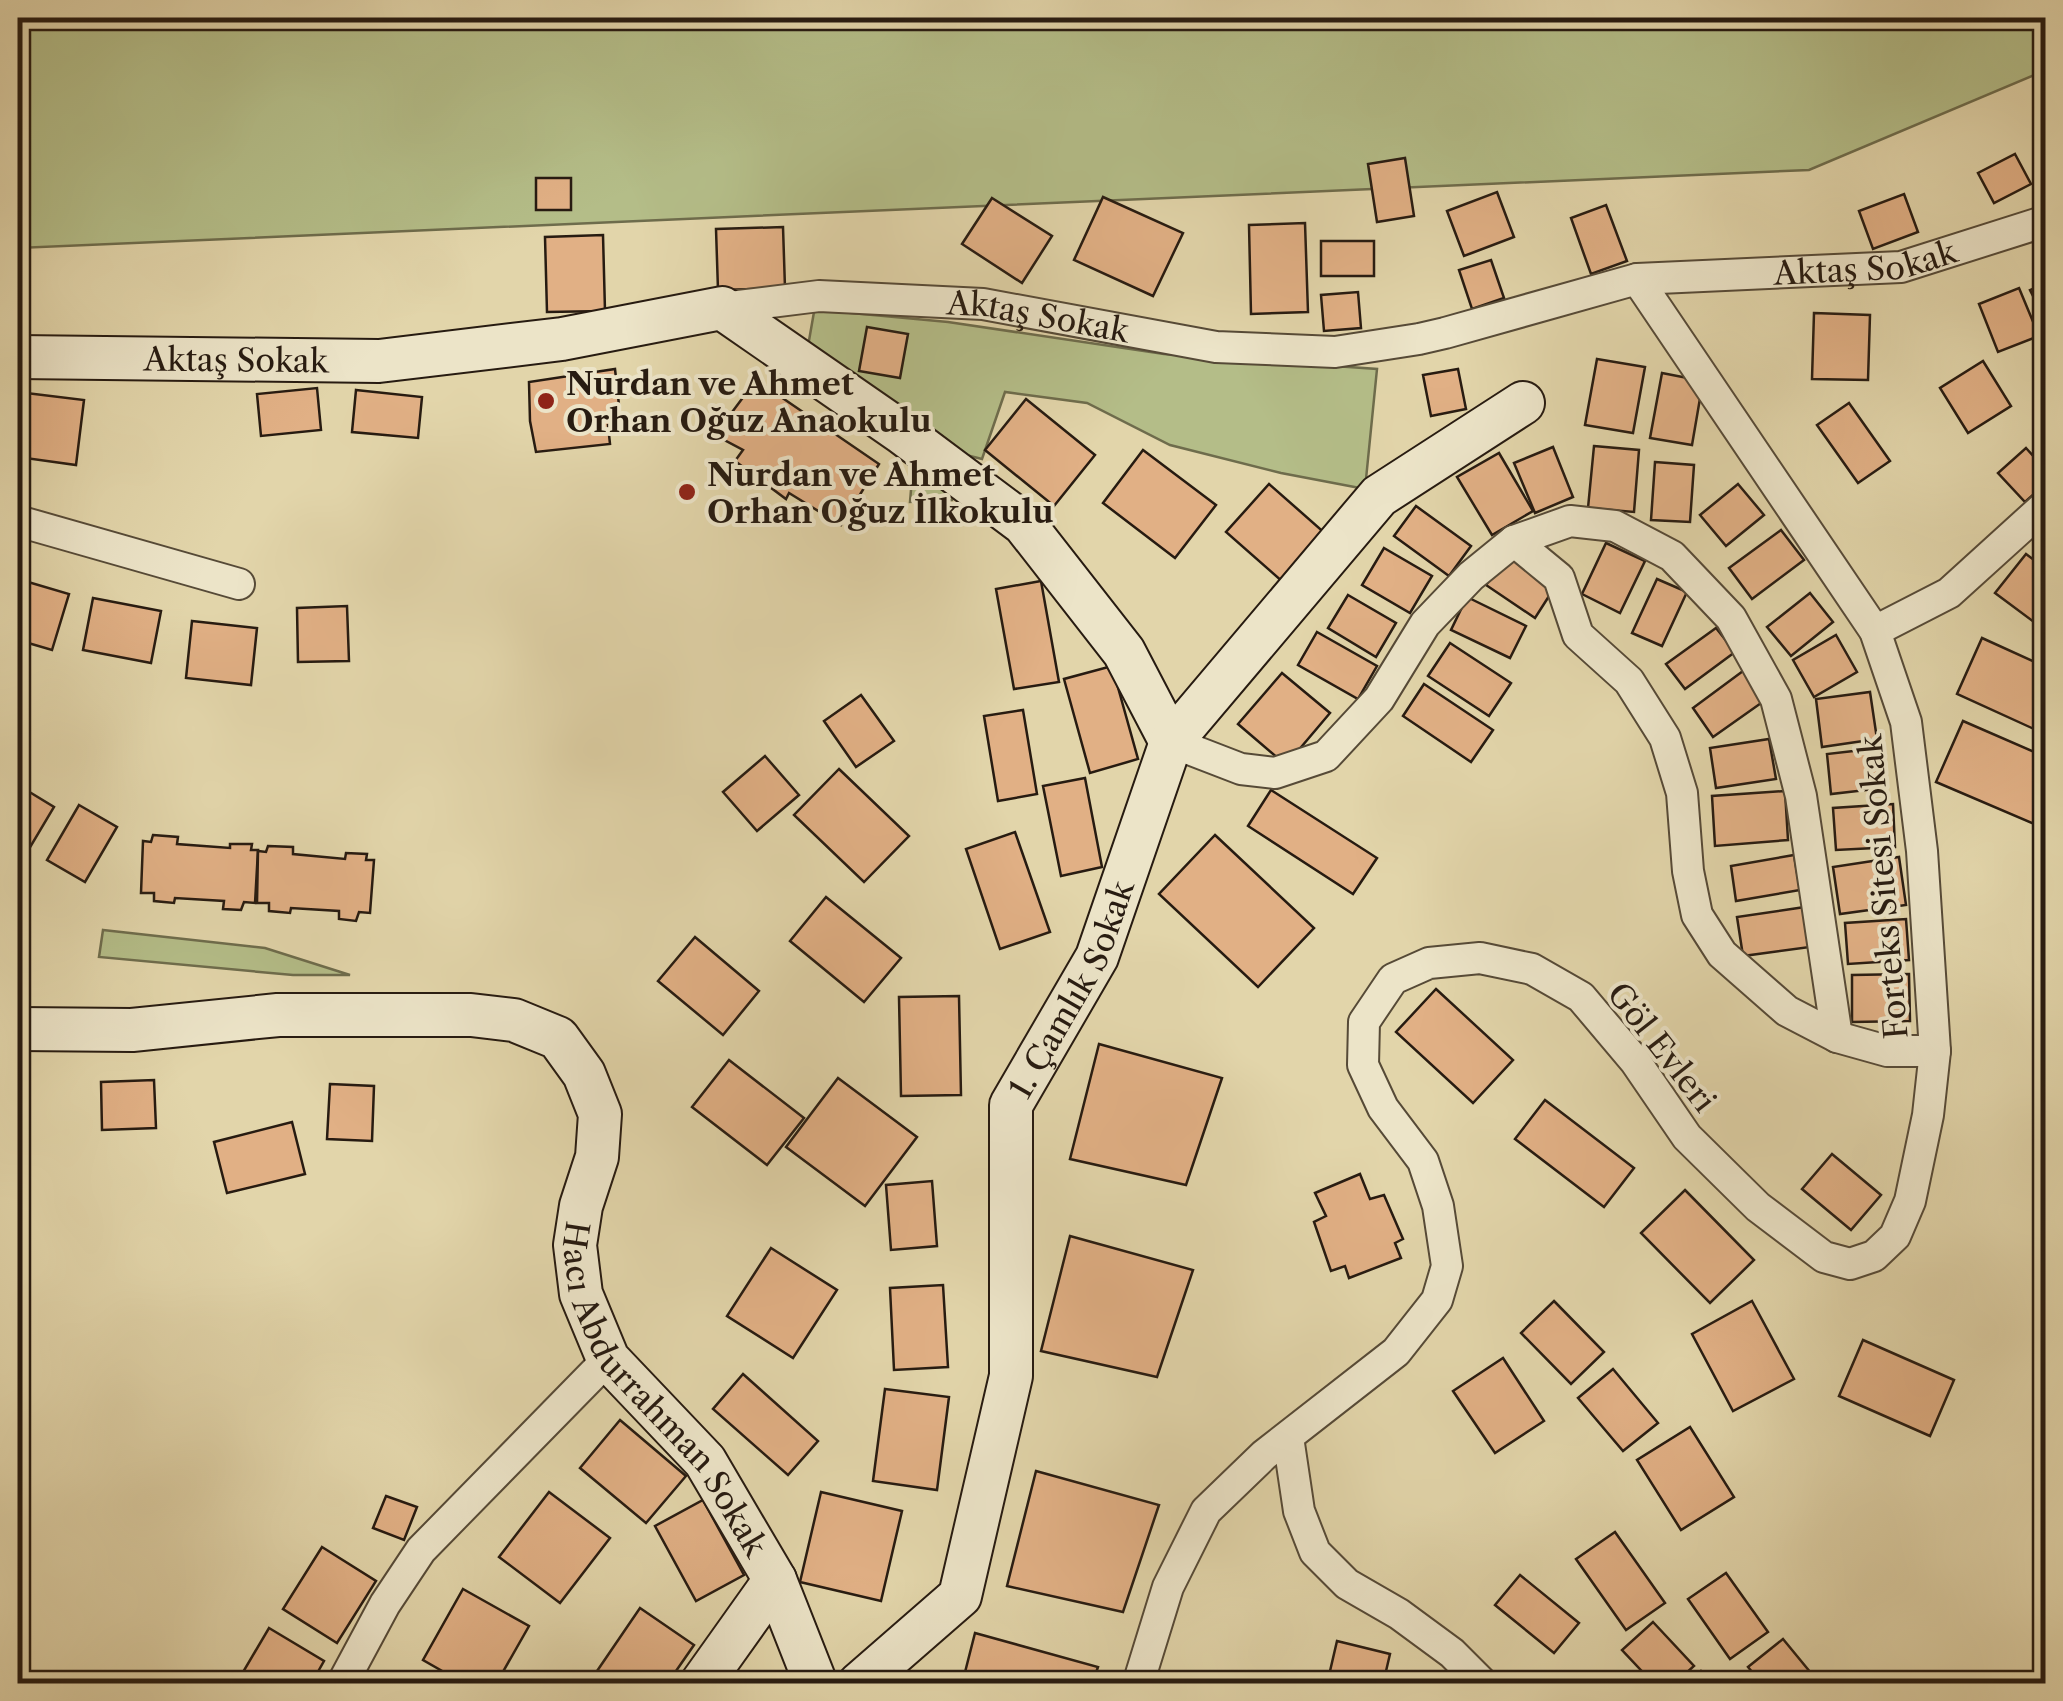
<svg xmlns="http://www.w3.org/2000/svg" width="2063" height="1701" font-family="'Libre Caslon Text',serif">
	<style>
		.green { fill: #b4bd88; stroke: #6e6c4c; stroke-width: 2.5 }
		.building { fill: #e1b085; stroke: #271b11; stroke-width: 2.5 }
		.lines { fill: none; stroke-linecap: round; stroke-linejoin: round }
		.street-casing { stroke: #564a37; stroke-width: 34 }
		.secondary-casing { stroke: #271b11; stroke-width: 46 }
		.street { stroke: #ece4c8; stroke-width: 30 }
		.secondary { stroke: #ece4c8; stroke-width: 42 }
		.poi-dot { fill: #8f2418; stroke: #ece4c8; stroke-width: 4 }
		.labels { text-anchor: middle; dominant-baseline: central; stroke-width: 8; stroke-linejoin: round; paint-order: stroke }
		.street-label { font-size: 32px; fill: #271b11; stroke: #ece4c8 }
		.poi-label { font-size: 32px; font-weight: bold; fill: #271b11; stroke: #ece4c8; text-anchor: start }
	</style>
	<rect width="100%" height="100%" fill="#e2d5aa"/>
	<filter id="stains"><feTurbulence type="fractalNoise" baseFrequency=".002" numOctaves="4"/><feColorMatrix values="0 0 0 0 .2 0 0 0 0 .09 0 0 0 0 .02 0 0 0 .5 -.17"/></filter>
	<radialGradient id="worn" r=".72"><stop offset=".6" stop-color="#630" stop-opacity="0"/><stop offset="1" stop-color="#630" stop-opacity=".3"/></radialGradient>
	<!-- green -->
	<g class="green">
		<path d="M18 18H2045L2046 70 1809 170 18 248Z"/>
		<path d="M830 311 948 322 1164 354 1377 369 1365 489 1281 473 1170 445 1087 403 1005 392 982 459 950 451 807 352 814 312Z"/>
		<path d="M913 466 955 495 952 500 910 502Z"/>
		<path d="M103 930 265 948 350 975H293L99 957Z"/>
	</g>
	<!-- building -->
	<g class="building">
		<path d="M2015 154 2031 184 1994 203 1978 173Z"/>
		<path d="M1405 158 1414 216 1377 222 1368 164Z"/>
		<rect x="536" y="178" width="35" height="32"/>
		<path d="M1497 192 1514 237 1464 256 1447 211Z"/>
		<path d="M1904 194 1918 232 1873 249 1859 211Z"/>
		<path d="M1103 197 1183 233 1153 296 1074 260Z"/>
		<path d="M992 198 1052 236 1022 283 962 244Z"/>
		<path d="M1606 205 1627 261 1591 274 1571 218Z"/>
		<path d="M1305 223 1308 312 1251 314 1249 225Z"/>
		<path d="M783 227 785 288 718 290 716 229Z"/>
		<path d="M603 235 605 311 547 312 545 237Z"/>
		<rect x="1321" y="241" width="53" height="35"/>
		<path d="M1491 260 1504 298 1472 309 1459 270Z"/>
		<path d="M2046 283V322L2030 290Z"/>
		<path d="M2019 288 2039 336 1998 352 1979 304Z"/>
		<path d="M1358 292 1361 328 1324 331 1321 295Z"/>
		<path d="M1814 313 1870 315 1868 380 1812 379Z"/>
		<path d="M867 327 908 334 900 378 859 371Z"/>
		<path d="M1597 359 1645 367 1633 433 1585 425Z"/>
		<path d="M1983 361 2011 406 1968 433 1940 388Z"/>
		<path d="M615 369 621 423 608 425 610 444 536 452 530 421 529 382Z"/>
		<path d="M1458 369 1466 409 1431 416 1423 375Z"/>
		<path d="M1662 373 1703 381 1692 445 1650 438Z"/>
		<path d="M756 380 879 464 841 525 789 493 786 499 735 461 743 450 715 435Z"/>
		<path d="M317 388 321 430 261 436 257 394Z"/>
		<path d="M356 390 422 397 418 438 352 432Z"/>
		<path d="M18 392 84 400 76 465 18 457Z"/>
		<path d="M1026 399 1095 455 1054 506 985 450Z"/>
		<path d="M1849 403 1890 461 1858 483 1817 425Z"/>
		<path d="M1594 446 1639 450 1634 512 1588 508Z"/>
		<path d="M1553 447 1573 497 1535 513 1514 463Z"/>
		<path d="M2026 448 2046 470V483L2025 502 1998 473Z"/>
		<path d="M1143 450 1216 505 1175 558 1103 503Z"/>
		<path d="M1499 453 1533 511 1492 535 1457 477Z"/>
		<path d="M1655 462 1694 465 1690 522 1651 520Z"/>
		<path d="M1269 484 1327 535 1284 583 1226 532Z"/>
		<path d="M1738 484 1764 515 1726 546 1700 515Z"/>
		<path d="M1416 506 1471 546 1449 576 1394 536Z"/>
		<path d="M1781 530 1804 560 1752 599 1729 568Z"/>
		<path d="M1606 543 1645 561 1620 613 1582 594Z"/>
		<path d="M1384 548 1432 576 1410 613 1362 585Z"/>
		<path d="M1509 550 1558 582 1535 618 1486 585Z"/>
		<path d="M2026 554 2046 569V631L1995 593Z"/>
		<path d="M18 579 69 594 52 650 18 640Z"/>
		<path d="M1657 579 1687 592 1662 646 1632 633Z"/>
		<path d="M1041 581 1059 682 1014 689 996 589Z"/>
		<path d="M1810 593 1833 622 1791 656 1767 627Z"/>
		<path d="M1348 595 1396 623 1376 657 1328 628Z"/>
		<path d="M1467 597 1526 626 1510 658 1451 630Z"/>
		<path d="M93 598 161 611 151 663 83 650Z"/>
		<path d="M347 606 349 661 298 662 297 608Z"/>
		<path d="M192 621 257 628 251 685 186 678Z"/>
		<path d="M1716 628 1735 652 1685 689 1666 664Z"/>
		<path d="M1317 632 1377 666 1358 699 1298 665Z"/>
		<path d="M1836 635 1857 672 1814 697 1793 660Z"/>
		<path d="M1982 638 2046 667 2045 734 1957 694Z"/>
		<path d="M1450 643 1511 683 1489 716 1428 676Z"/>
		<path d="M1112 666 1138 759 1090 773 1064 679Z"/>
		<path d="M1743 671 1764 701 1713 737 1693 708Z"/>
		<path d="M1282 673 1330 713 1286 765 1238 724Z"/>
		<path d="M1424 684 1493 730 1471 762 1403 716Z"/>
		<path d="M1870 692 1877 739 1822 747 1816 699Z"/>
		<path d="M861 695 894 741 856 767 824 721Z"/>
		<path d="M18 701 25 703 18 733Z"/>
		<path d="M1023 710 1037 794 998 801 984 716Z"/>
		<path d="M1963 721 2046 757V829L1936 782Z"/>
		<path d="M1769 739 1776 779 1716 788 1710 748Z"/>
		<path d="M1880 748 1884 788 1831 794 1827 754Z"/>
		<path d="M765 756 799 795 757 831 723 792Z"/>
		<path d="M839 769 909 836 864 882 794 815Z"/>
		<path d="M1085 778 1102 867 1061 876 1043 786Z"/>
		<path d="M18 785 54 807 29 849 18 842Z"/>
		<path d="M1271 790 1377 858 1353 894 1248 826Z"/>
		<path d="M1785 791 1788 840 1715 846 1712 796Z"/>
		<path d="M1893 804 1895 847 1836 850 1833 808Z"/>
		<path d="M79 805 117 827 85 882 47 860Z"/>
		<path d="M1015 832 1050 932 1000 949 966 849Z"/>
		<path d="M153 835 178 837 177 844 230 848V844H252L251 850H258L255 903 244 902 241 910 223 909 224 901 175 898 174 903 154 901V893H141L143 841 151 842Z"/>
		<path d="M1215 835 1314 928 1258 987 1159 894Z"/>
		<path d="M268 846 293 847V854L345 859 346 853 367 854 366 860H374L370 913 359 912 356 921 339 919V911L291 908 290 913 269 911V903H257L258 851 266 852Z"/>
		<path d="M1794 855 1800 890 1736 901 1731 866Z"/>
		<path d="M1899 857 1906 905 1840 914 1833 867Z"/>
		<path d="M826 897 901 958 864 1002 790 941Z"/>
		<path d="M1805 907 1810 947 1743 956 1737 917Z"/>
		<path d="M1906 919 1909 960 1848 964 1845 923Z"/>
		<path d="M695 937 759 991 723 1035 658 981Z"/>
		<path d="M1909 974 1910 1021 1852 1022V975Z"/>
		<path d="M1436 989 1513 1060 1473 1103 1396 1032Z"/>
		<path d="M959 996 961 1095 901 1096 899 997Z"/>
		<path d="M1099 1044 1222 1078 1186 1185 1070 1159Z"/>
		<path d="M729 1060 804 1118 767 1165 692 1107Z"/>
		<path d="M838 1078 917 1137 865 1206 786 1147Z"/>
		<path d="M154 1080 156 1128 102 1130 101 1082Z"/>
		<path d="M330 1084 374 1086 372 1141 327 1139Z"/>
		<path d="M1545 1100 1634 1168 1604 1207 1515 1139Z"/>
		<path d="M292 1122 305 1174 227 1193 214 1142Z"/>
		<path d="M1832 1154 1881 1195 1851 1230 1802 1189Z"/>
		<path d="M1360 1174 1370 1199 1384 1195 1403 1239 1395 1243 1401 1258 1349 1278 1345 1266 1331 1271 1314 1222 1326 1216 1315 1193Z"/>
		<path d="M932 1181 937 1246 891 1250 886 1185Z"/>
		<path d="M1685 1190 1754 1260 1710 1303 1641 1233Z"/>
		<path d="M1070 1236 1193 1270 1157 1377 1041 1351Z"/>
		<path d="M771 1248 837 1290 793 1358 727 1316Z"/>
		<path d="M943 1285 948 1367 894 1370 890 1288Z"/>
		<path d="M1554 1301 1604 1352 1571 1384 1521 1333Z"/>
		<path d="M1752 1301 1794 1379 1733 1411 1692 1334Z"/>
		<path d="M1863 1340 1954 1380 1930 1436 1839 1396Z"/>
		<path d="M1503 1358 1544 1421 1495 1453 1453 1391Z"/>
		<path d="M1613 1369 1658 1423 1623 1451 1578 1398Z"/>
		<path d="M743 1374 818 1441 788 1475 713 1409Z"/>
		<path d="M885 1389 949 1397 937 1490 873 1481Z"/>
		<path d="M620 1420 686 1476 646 1523 580 1468Z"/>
		<path d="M1690 1427 1734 1497 1681 1530 1637 1460Z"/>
		<path d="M1036 1471 1159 1505 1123 1612 1007 1586Z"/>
		<path d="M549 1492 610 1538 560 1603 499 1557Z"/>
		<path d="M821 1492 902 1511 881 1601 800 1582Z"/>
		<path d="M386 1496 417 1507 404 1540 373 1528Z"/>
		<path d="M703 1500 744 1575 696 1601 655 1526Z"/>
		<path d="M1615 1532 1665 1603 1626 1630 1576 1559Z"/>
		<path d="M322 1547 376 1581 337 1643 283 1609Z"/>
		<path d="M1726 1573 1768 1632 1730 1659 1688 1599Z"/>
		<path d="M1520 1575 1579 1623 1554 1653 1495 1605Z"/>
		<path d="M463 1589 529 1626 496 1684H465L423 1660Z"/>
		<path d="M640 1608 694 1645 667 1684H609L595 1674Z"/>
		<path d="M1653 1622 1694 1666 1674 1684H1654L1622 1650Z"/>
		<path d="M269 1628 324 1661 311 1684H236Z"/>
		<path d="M975 1633 1098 1667 1092 1684H962Z"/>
		<path d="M1783 1639 1820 1684H1762L1748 1667Z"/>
		<path d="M1337 1641 1390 1654 1383 1684H1327Z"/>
		<path d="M1701 1671 1715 1684H1691Z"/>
	</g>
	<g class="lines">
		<!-- street casing -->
		<g class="street-casing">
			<g id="street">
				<path id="s1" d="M722 308 819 296 983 304 1216 347 1335 352 1419 339 1445 333 1637 279 1901 267 2046 221"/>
				<path d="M18 521 239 584"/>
				<path d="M1514 541 1559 578 1578 635 1629 681 1665 738 1682 793 1688 871 1697 915 1722 954 1787 1011 1837 1037 1887 1051H1935"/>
				<path d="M1875 631 1949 593 2046 505"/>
				<path d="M1171 742 1241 769 1275 773 1326 756 1379 699 1425 624 1471 576 1514 541 1570 521 1615 526 1672 556 1731 618 1776 699 1801 796 1837 1037"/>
				<path d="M1288 1437 1299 1511 1315 1552 1347 1584 1399 1614 1452 1653 1483 1684"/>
				<path d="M342 1684 385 1604 421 1550 608 1359"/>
				<path d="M1138 1684 1168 1587 1206 1511 1264 1455 1396 1352 1437 1300 1447 1266 1438 1206 1423 1161 1383 1108 1363 1065 1364 1022 1393 979 1429 963 1480 958 1532 969 1581 997 1635 1061 1687 1137 1758 1207 1824 1257 1850 1264 1874 1256 1895 1236 1910 1201 1928 1115 1935 1051 1922 851 1906 722 1875 631 1637 279"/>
			</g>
		</g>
		<!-- secondary casing -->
		<g class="secondary-casing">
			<g id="secondary">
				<path id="s2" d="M18 357 379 361 562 339 722 308 901 432 1024 524 1124 652 1171 742"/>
				<path id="s3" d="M18 1029 132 1030 278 1015H471L514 1020 558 1038 584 1074 600 1114 597 1157 581 1206 575 1245 581 1294 608 1359 705 1461 775 1580 816 1684"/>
				<path d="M701 1684 775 1580"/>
				<path id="s4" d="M859 1684 960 1596 1011 1376V1105L1097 957 1171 742 1379 496 1523 403"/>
			</g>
		</g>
		<!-- street -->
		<use href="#street" class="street"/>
		<!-- secondary -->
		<use href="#secondary" class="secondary"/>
	</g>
	<!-- markers -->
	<g class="poi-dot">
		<circle cx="546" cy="401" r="10"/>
		<circle cx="687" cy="492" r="10"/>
	</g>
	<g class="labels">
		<!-- street labels -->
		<g class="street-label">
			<text stroke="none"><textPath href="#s1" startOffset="1158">Aktaş Sokak</textPath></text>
			<text stroke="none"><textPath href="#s1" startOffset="318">Aktaş Sokak</textPath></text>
			<text stroke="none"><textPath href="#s2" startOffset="218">Aktaş Sokak</textPath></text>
			<text transform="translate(1883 887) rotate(-95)">Forteks Sitesi Sokak</text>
			<text stroke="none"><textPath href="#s4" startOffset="762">1. Çamlık Sokak</textPath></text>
			<text transform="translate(1662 1047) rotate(52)">Göl Evleri</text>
			<text stroke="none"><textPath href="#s3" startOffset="938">Hacı Abdurrahman Sokak</textPath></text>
		</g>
		<!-- poi labels -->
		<g class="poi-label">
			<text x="566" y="383">Nurdan ve Ahmet<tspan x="566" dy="37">Orhan Oğuz Anaokulu</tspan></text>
			<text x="707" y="474">Nurdan ve Ahmet<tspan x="707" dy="37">Orhan Oğuz İlkokulu</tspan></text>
		</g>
	</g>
	<!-- margin -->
	<rect width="2063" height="1701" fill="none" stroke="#e2d5aa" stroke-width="60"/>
	<rect x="20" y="20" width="2023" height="1661" fill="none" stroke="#271b11" stroke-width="5"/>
	<rect x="30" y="30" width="2003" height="1641" fill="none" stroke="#271b11" stroke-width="2.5"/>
	<rect width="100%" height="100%" filter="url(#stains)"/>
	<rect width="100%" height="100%" fill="url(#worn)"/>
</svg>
